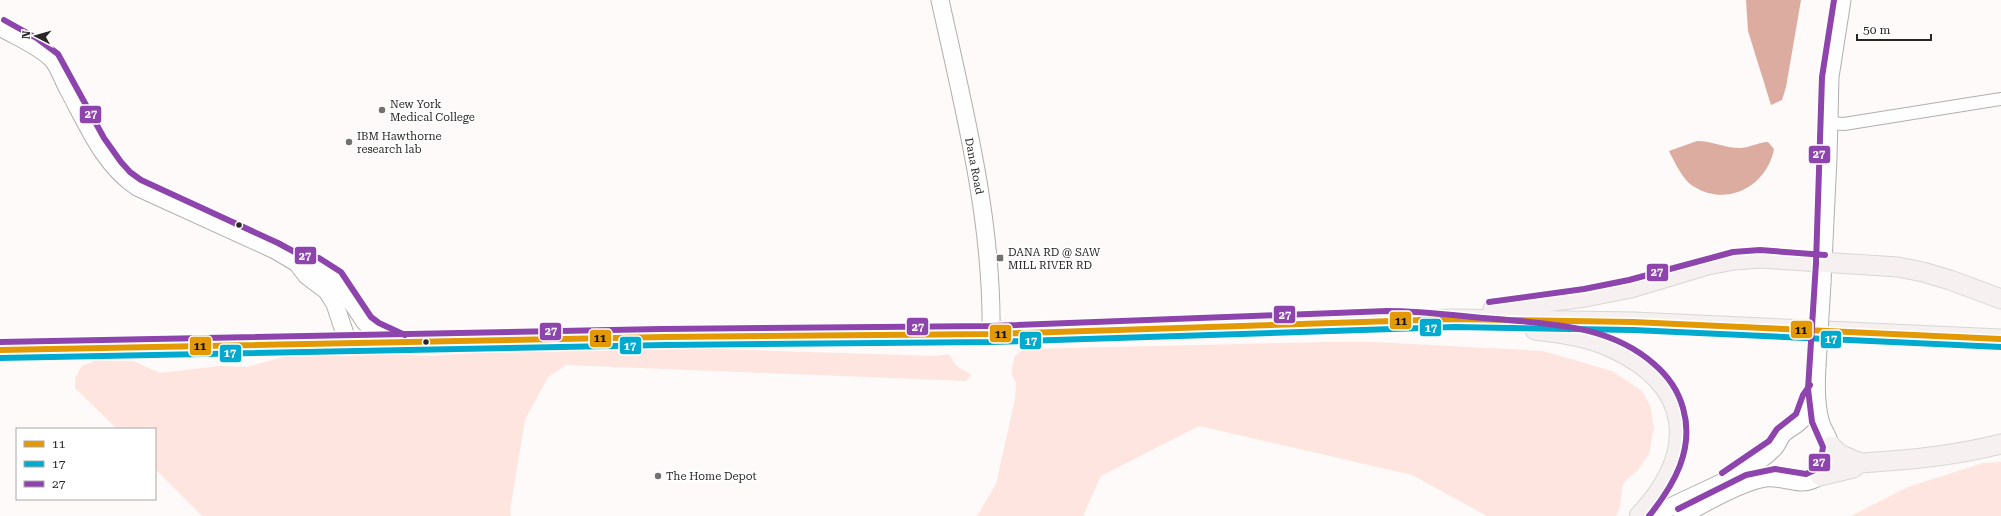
<svg xmlns="http://www.w3.org/2000/svg" width="2001" height="516" font-family="'Roboto Serif',serif">
	<style>
		.green { fill: #fee5df }
		.water { fill: #dbac9f }
		.lines { fill: none; stroke-linecap: round; stroke-linejoin: round }
		.street-casing { stroke: #b1aead; stroke-width: 14 }
		.secondary-casing { stroke: #b1aead; stroke-width: 19 }
		.primary-casing { stroke: #d8d6d5; stroke-width: 21 }
		.street { stroke: #fffefe; stroke-width: 12 }
		.secondary { stroke: #fffefe; stroke-width: 17 }
		.primary { stroke: #f6f1f0; stroke-width: 19 }
		.secondary-bridge-casing { stroke: #b1aead; stroke-width: 19; stroke-linecap: butt }
		.secondary-bridge { stroke: #fffefe; stroke-width: 17 }
		.bus-1-casing { stroke: #fff; stroke-width: 9 }
		.bus-2-casing { stroke: #fff; stroke-width: 9 }
		.bus-3-casing { stroke: #fff; stroke-width: 9 }
		.bus-1 { stroke: #e29904; stroke-width: 6 }
		.bus-2 { stroke: #00a9ce; stroke-width: 6 }
		.bus-3 { stroke: #8e44ad; stroke-width: 6 }
		.poi-dot { fill: #737070; stroke: #fff; stroke-width: 1.5 }
		.bus-dot { fill: #292626; stroke: #fff; stroke-width: 1.5 }
		.labels { text-anchor: middle; dominant-baseline: central; stroke-width: 3.5; stroke-linejoin: round; paint-order: stroke }
		.poi-label { font-size: 11px; fill: #292626; stroke: #fff; text-anchor: start }
		.street-label { font-size: 11px; fill: #292626; stroke: #fff }
		.line-badge { stroke: #fff; stroke-width: 1.5 }
		.badge-label { font-size: 11px; text-anchor: middle; font-weight: bold; fill: #fff }
		.pale-badge-label { font-size: 11px; text-anchor: middle; font-weight: bold; fill: #111 }
	</style>
	<rect width="100%" height="100%" fill="#fdfaf9"/>
	<!-- green -->
	<g class="green">
		<path d="M1325 342H1374L1543 351 1612 371 1642 391 1650 405 1654 428 1649 454 1638 470 1626 480 1622 487 1620 507 1616 516H1487L1412 475 1199 426 1101 476 1083 516H977L996 484 1015 399 1016 383 1012 375V367L1015 356 1024 349Z"/>
		<path d="M651 347 936 356C957 353 946 355 957 366 961 370 967 371 971 375L966 381 566 365 548 377 525 420 510 510 511 516H202L155 469V429H117L75 388V378L82 366 97 360 133 361 160 373 220 366 247 367 287 356 363 353 432 356 482 352Z"/>
		<path d="M2001 462V516H1851L1908 487 1983 463Z"/>
	</g>
	<!-- water -->
	<g class="water">
		<path d="M1746 0H1801L1786 87 1782 100 1771 105 1748 31Z"/>
		<path d="M1697 141C1712 141 1725 148 1740 148 1750 148 1758 142 1768 142L1774 149C1767 186 1727 208 1693 186 1683 180 1674 161 1669 151Z"/>
	</g>
	<g class="lines">
		<!-- street casing -->
		<g class="street-casing">
			<path id="street" d="M1829 123 1844 124 2001 99"/>
		</g>
		<!-- secondary casing -->
		<g class="secondary-casing">
			<g id="secondary">
				<path d="M940 0C964 109 993 221 991 334"/>
				<path d="M0 27C17 37 38 45 52 59 59 67 63 80 68 89 87 124 103 164 137 187L275 250 297 263 307 276 327 291 335 304 348 343"/>
				<path d="M297 263 316 265 336 279 365 322 375 330 402 342"/>
				<path d="M1822 283 1828 158 1830 77 1842 0"/>
				<path d="M1654 516C1692 493 1742 480 1774 448 1777 445 1779 439 1782 435 1788 428 1797 426 1803 418 1809 410 1810 399 1815 390"/>
				<path d="M1682 516C1704 503 1740 482 1765 478 1782 476 1799 486 1812 480 1823 476 1830 465 1831 455 1833 442 1823 432 1820 420 1816 405 1816 382 1817 366"/>
			</g>
		</g>
		<!-- primary casing -->
		<g class="primary-casing">
			<g id="primary">
				<path d="M1493 309 1585 297 1631 288 1708 265 1734 260 1760 258 1898 267 1923 272 1950 280 2001 299"/>
				<path d="M1535 330C1561 333 1589 337 1612 348 1695 386 1698 453 1639 516"/>
				<path d="M0 350 665 337 991 334 1454 319 1633 322 2001 339"/>
				<path d="M1831 446 1839 454 1860 463"/>
				<path d="M1820 476 1853 468 1860 463C1908 460 1954 456 2001 444"/>
			</g>
		</g>
		<!-- street -->
		<use href="#street" class="street"/>
		<!-- secondary -->
		<use href="#secondary" class="secondary"/>
		<!-- primary -->
		<use href="#primary" class="primary"/>
		<!-- secondary-bridge casing -->
		<g class="secondary-bridge-casing">
			<path id="secondary-bridge" d="M1817 366 1822 283"/>
		</g>
		<!-- secondary-bridge -->
		<use href="#secondary-bridge" class="secondary-bridge"/>
		<!-- bus-1 casing -->
		<g class="bus-1-casing">
			<path id="bus-1" d="M0 350 665 337 991 334 1454 319 1633 322 2001 339"/>
		</g>
		<!-- bus-2 casing -->
		<g class="bus-2-casing">
			<path id="bus-2" d="M0 358 665 345 991 342 1454 327 1633 330 2001 347"/>
		</g>
		<!-- bus-3 casing -->
		<g class="bus-3-casing">
			<g id="bus-3">
				<path d="M4 20 38 39 58 54 104 138 121 162 130 172 141 180 278 243 300 255 319 258 341 272 371 317 379 323 405 335"/>
				<path d="M1489 302 1584 289 1629 280 1733 252 1760 250 1825 255"/>
				<path d="M0 342 661 329 991 326 1387 311C1424 311 1460 316 1496 319 1551 324 1610 325 1654 364 1668 376 1678 390 1683 408 1695 449 1674 485 1649 516"/>
				<path d="M1722 473 1769 441 1777 429 1796 414 1803 395 1810 385"/>
				<path d="M1678 509 1746 475 1775 469 1806 474 1815 470 1821 459 1823 447 1812 422 1808 389 1816 263 1822 77 1834 0"/>
			</g>
		</g>
		<!-- bus-1 -->
		<use href="#bus-1" class="bus-1"/>
		<!-- bus-2 -->
		<use href="#bus-2" class="bus-2"/>
		<!-- bus-3 -->
		<use href="#bus-3" class="bus-3"/>
	</g>
	<!-- markers -->
	<g class="poi-dot">
		<circle cx="382" cy="110" r="4"/>
		<circle cx="349" cy="142" r="4"/>
		<rect x="996" y="254" width="8" height="8" rx="2"/>
		<circle cx="658" cy="476" r="4"/>
	</g>
	<g class="bus-dot">
		<circle cx="239" cy="225" r="3.5"/>
		<circle cx="426" cy="342" r="3.5"/>
	</g>
	<g class="labels">
		<!-- poi labels -->
		<g class="poi-label">
			<text x="390" y="104">New York<tspan x="390" dy="13">Medical College</tspan></text>
			<text x="357" y="136">IBM Hawthorne<tspan x="357" dy="13">research lab</tspan></text>
			<text x="1008" y="252">DANA RD @ SAW<tspan x="1008" dy="13">MILL RIVER RD</tspan></text>
			<text x="666" y="476">The Home Depot</text>
		</g>
		<!-- street labels -->
		<g class="street-label">
			<text transform="translate(974 166) rotate(79)">Dana Road</text>
		</g>
	</g>
	<g class="line-badge">
		<rect x="79" y="105" width="23" height="19" rx="4" fill="#8e44ad"/>
		<rect x="1808" y="145" width="23" height="19" rx="4" fill="#8e44ad"/>
		<rect x="294" y="246" width="23" height="19" rx="4" fill="#8e44ad"/>
		<rect x="1646" y="263" width="23" height="19" rx="4" fill="#8e44ad"/>
		<rect x="1273" y="305" width="23" height="19" rx="4" fill="#8e44ad"/>
		<rect x="1389" y="311" width="23" height="19" rx="4" fill="#e29904"/>
		<rect x="906" y="317" width="23" height="19" rx="4" fill="#8e44ad"/>
		<rect x="1419" y="318" width="23" height="19" rx="4" fill="#00a9ce"/>
		<rect x="1790" y="320" width="23" height="19" rx="4" fill="#e29904"/>
		<rect x="539" y="322" width="23" height="19" rx="4" fill="#8e44ad"/>
		<rect x="989" y="324" width="23" height="19" rx="4" fill="#e29904"/>
		<rect x="589" y="329" width="23" height="19" rx="4" fill="#e29904"/>
		<rect x="1820" y="330" width="22" height="19" rx="4" fill="#00a9ce"/>
		<rect x="1019" y="331" width="23" height="19" rx="4" fill="#00a9ce"/>
		<rect x="619" y="336" width="23" height="19" rx="4" fill="#00a9ce"/>
		<rect x="189" y="336" width="23" height="20" rx="4" fill="#e29904"/>
		<rect x="219" y="344" width="23" height="19" rx="4" fill="#00a9ce"/>
		<rect x="1808" y="453" width="23" height="19" rx="4" fill="#8e44ad"/>
	</g>
	<g class="badge-label">
		<text x="91" y="118">27</text>
		<text x="1819" y="158">27</text>
		<text x="305" y="260">27</text>
		<text x="1657" y="276">27</text>
		<text x="1285" y="319">27</text>
		<text x="918" y="331">27</text>
		<text x="1431" y="332">17</text>
		<text x="551" y="335">27</text>
		<text x="1831" y="343">17</text>
		<text x="1031" y="345">17</text>
		<text x="630" y="350">17</text>
		<text x="230" y="357">17</text>
		<text x="1819" y="466">27</text>
	</g>
	<g class="pale-badge-label">
		<text x="1401" y="325">11</text>
		<text x="1801" y="334">11</text>
		<text x="1001" y="338">11</text>
		<text x="600" y="342">11</text>
		<text x="200" y="350">11</text>
	</g>
	<!-- legend -->
	<rect x="16" y="428" width="140" height="72" fill="#ffffff" stroke="#a9a8a8"/>
	<rect x="24" y="441" width="20" height="6" fill="#e29904" stroke="#a9a8a8"/>
	<text x="52" y="448" font-size="12" fill="#292626">11</text>
	<rect x="24" y="461" width="20" height="6" fill="#00a9ce" stroke="#a9a8a8"/>
	<text x="52" y="468" font-size="12" fill="#292626">17</text>
	<rect x="24" y="481" width="20" height="6" fill="#8e44ad" stroke="#a9a8a8"/>
	<text x="52" y="488" font-size="12" fill="#292626">27</text>
	<!-- north arrow -->
	<g transform="translate(36 36) rotate(276)" stroke="#ffffff" stroke-width="3" paint-order="stroke">
	<path d="M0-3L7 15L0 10L-7 15Z" fill="#292626"/>
	<text y="-6" font-size="11" font-weight="bold" text-anchor="middle" fill="#292626">N</text>
	</g>
	<!-- scale -->
	<path d="M1857 34v6h74v-6" fill="none" stroke="#292626" stroke-width="2"/>
	<text x="1863" y="34" font-size="12" fill="#292626" stroke="#ffffff" stroke-width="3" paint-order="stroke">50 m</text>
</svg>
